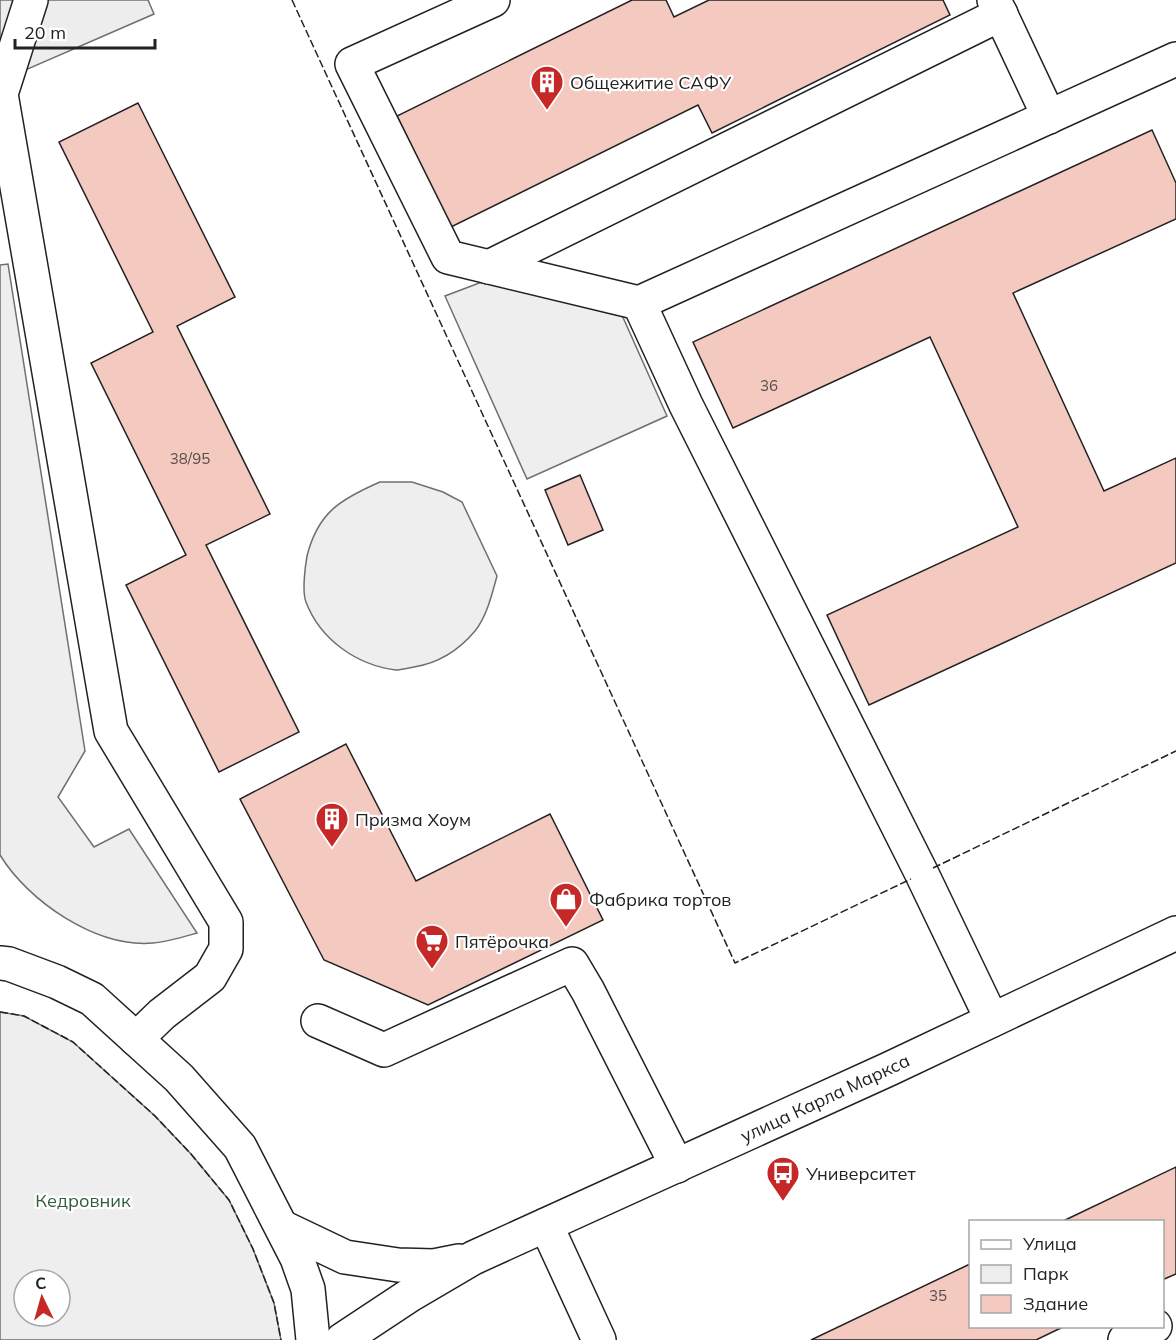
<svg xmlns="http://www.w3.org/2000/svg" width="1176" height="1340" font-family="Mulish,sans-serif">
	<style>
		.green { fill: #eee; stroke: #6f6f6f; stroke-width: 1.5; fill-rule: evenodd }
		.parking { fill: #ededed; stroke: #6f6f6f; stroke-width: 1.5 }
		.building { fill: #f3c9c0; stroke: #222; stroke-width: 1.5 }
		.lines { fill: none; stroke-linecap: round; stroke-linejoin: round }
		.minor-casing { stroke: #222; stroke-width: 36 }
		.major-casing { stroke: #222; stroke-width: 36 }
		.minor { stroke: #fff; stroke-width: 33 }
		.major { stroke: #fff; stroke-width: 33 }
		.fence { stroke: #222; stroke-width: 1.5; stroke-dasharray: 8 3; stroke-linecap: butt }
		.labels { text-anchor: middle; dominant-baseline: central; stroke-width: 4.5; stroke-linejoin: round; paint-order: stroke }
		.number-label { font-size: 15px; fill: #564c4a }
		.poi-label { font-size: 18px; fill: #222; stroke: #fff; text-anchor: start }
		.street-label { font-size: 18px; fill: #222; stroke: #fff }
		.park-label { font-size: 18px; fill: #2f5e38; stroke: #fff }
	</style>
	<rect width="100%" height="100%" fill="#fff"/>
	<!-- green -->
	<g class="green">
		<path d="M8 264 85 751 58 797 94 847 129 829 197 933C183 937 167 942 153 943 96 948 28 901 0 855V265Z"/>
		<path d="M487 280 621 313 667 416 527 479 445 296Z"/>
		<path d="M380 482H412L443 492 462 502 497 576C492 594 487 616 475 631 459 650 439 663 414 667 408 668 401 670 396 670 356 665 320 639 306 602 302 592 305 567 307 556 318 512 341 499 380 482Z"/>
		<path d="M0 1012 24 1016 73 1042 155 1116 191 1154 229 1200 253 1249 274 1303 281 1340H0ZM24 1280H60V1316H24Z"/>
	</g>
	<!-- parking -->
	<path class="parking" d="M0 0H148L154 14 0 81Z"/>
	<!-- building -->
	<g class="building">
		<path d="M632 0H666L674 17 709 0H943L950 15 712 133 698 105 451 227 397 116Z"/>
		<path d="M138 103 235 297 177 326 270 514 206 545 299 732 219 772 126 585 186 555 91 363 153 332 59 142Z"/>
		<path d="M1152 130 1176 183V219L1013 293 1104 491 1176 458V563L869 705 827 615 1018 527 930 337 733 428 693 342Z"/>
		<path d="M580 475 603 530 568 545 545 490Z"/>
		<path d="M346 744 416 881 550 814 603 920 428 1005 324 960 240 799Z"/>
		<path d="M1176 1167V1274L1162 1280V1222H1061Z"/>
		<path d="M970 1264V1326H1065L1036 1340H811Z"/>
	</g>
	<g class="lines">
		<!-- minor casing -->
		<g class="minor-casing">
			<g id="minor">
				<path d="M31 0 1 94 111 731 226 922V949L210 977 162 1014 136 1039"/>
				<path d="M493 0 352 64 448 257 639 303"/>
				<path d="M994 0 1049 117"/>
				<path d="M489 267 1001 14"/>
				<path d="M992 1020 921 872 686 405 639 303 1176 59"/>
				<path d="M318 1021 384 1050 572 964 588 991 677 1166"/>
				<path d="M546 1225 599 1340"/>
				<path d="M282 1227 345 1257 398 1265 434 1266 459 1261"/>
				<path d="M342 1340 410 1295 473 1258 889 1069 1176 933"/>
				<path d="M1125 1340 1155 1326"/>
			</g>
		</g>
		<!-- major casing -->
		<g class="major-casing">
			<path id="major" d="M0 963 9 964 57 982 92 999 179 1078 240 1147 297 1258 308 1289 313 1340"/>
		</g>
		<!-- minor -->
		<use href="#minor" class="minor"/>
		<!-- major -->
		<use href="#major" class="major"/>
		<!-- fence -->
		<g class="fence">
			<path d="M292 0 735 963 911 879"/>
			<path d="M933 868 1176 751"/>
			<path d="M0 1012 24 1016 73 1042 155 1116 191 1154 229 1200 253 1249 274 1303 281 1340"/>
		</g>
	</g>
	<!-- icons -->
	<defs>
		<g id="building-pin" transform="scale(1.725)"><path d="M0 17L-7.5 6A9.5 9.5 0 1 1 7.5 6Z" fill="#c62828" stroke="#fff"/><path d="M-4-6H4V6H1V3H-1V6H-4ZM-2.5-4.3h1.7v1.8h-1.7ZM.8-4.3h1.7v1.8H.8ZM-2.5-1h1.7V.8h-1.7ZM.8-1h1.7V.8H.8Z" fill="#fff"/></g>
		<g id="shop-pin" transform="scale(1.725)"><path d="M0 17L-7.5 6A9.5 9.5 0 1 1 7.5 6Z" fill="#c62828" stroke="#fff"/><path d="M-5-2.5h2.3a2.7 3.5 0 0 1 5.4 0H5L5.5 6h-11ZM-1.5-2.5h3a1.5 2.3 0 0 0-3 0Z" fill="#fff"/></g>
		<g id="supermarket-pin" transform="scale(1.725)"><path d="M0 17L-7.5 6A9.5 9.5 0 1 1 7.5 6Z" fill="#c62828" stroke="#fff"/><path d="M-6-5.5h2.5l.6 2H6L4.5 2H-2.5L-4.4-4H-6ZM-1.5 3.2a1.3 1.3 0 1 0 .1 0ZM3 3.2a1.3 1.3 0 1 0 .1 0Z" fill="#fff"/></g>
		<g id="bus-pin" transform="scale(1.725)"><path d="M0 17L-7.5 6A9.5 9.5 0 1 1 7.5 6Z" fill="#c62828" stroke="#fff"/><path d="M-5-6H5V4H4V6H2V4H-2V6H-4V4H-5ZM-3.5-4V0h7V-4ZM-3.5 1.2v1.5H-2V1.2ZM2 1.2v1.5H3.5V1.2Z" fill="#fff"/></g>
	</defs>
	<g fill-rule="evenodd">
		<use href="#building-pin" x="547" y="82"/>
		<use href="#building-pin" x="332" y="819"/>
		<use href="#shop-pin" x="566" y="899"/>
		<use href="#supermarket-pin" x="432" y="941"/>
		<use href="#bus-pin" x="783" y="1173"/>
	</g>
	<g class="labels">
		<!-- number labels -->
		<g class="number-label">
			<text x="769" y="385">36</text>
			<text x="190" y="458">38/95</text>
			<text x="938" y="1295">35</text>
		</g>
		<!-- poi labels -->
		<g class="poi-label">
			<text x="570" y="82">Общежитие САФУ</text>
			<text x="355" y="819">Призма Хоум</text>
			<text x="589" y="899">Фабрика тортов</text>
			<text x="455" y="941">Пятёрочка</text>
			<text x="806" y="1173">Университет</text>
		</g>
		<!-- street labels -->
		<g class="street-label">
			<text transform="translate(825 1098) rotate(-25)">улица Карла Маркса</text>
		</g>
		<!-- park labels -->
		<g class="park-label">
			<text x="83" y="1200">Кедровник</text>
		</g>
	</g>
	<!-- legend -->
	<rect x="969" y="1220" width="195" height="108" fill="#ffffff" stroke="#a7a7a7" stroke-width="1.5"/>
	<rect x="981" y="1240" width="30" height="9" fill="#ffffff" stroke="#a7a7a7" stroke-width="1.5"/>
	<text x="1023" y="1250" font-size="18" fill="#222222">Улица</text>
	<rect x="981" y="1265" width="30" height="18" fill="#eeeeee" stroke="#a7a7a7" stroke-width="1.5"/>
	<text x="1023" y="1280" font-size="18" fill="#222222">Парк</text>
	<rect x="981" y="1295" width="30" height="18" fill="#f3c9c0" stroke="#a7a7a7" stroke-width="1.5"/>
	<text x="1023" y="1310" font-size="18" fill="#222222">Здание</text>
	<!-- north arrow -->
	<g transform="translate(42 1298) rotate(355)"><circle r="28" fill="#ffffff" stroke="#a7a7a7" stroke-width="1.5"/>
	<path d="M0-4.5L10 22L0 15L-10 22Z" fill="#c62828"/>
	<text y="-9" font-size="16" font-weight="bold" text-anchor="middle" fill="#222222">С</text>
	</g>
	<!-- scale -->
	<path d="M15 39v9h140v-9" fill="none" stroke="#222222" stroke-width="3"/>
	<text x="24" y="39" font-size="18" fill="#222222" stroke="#ffffff" stroke-width="4.5" paint-order="stroke">20 m</text>
</svg>
